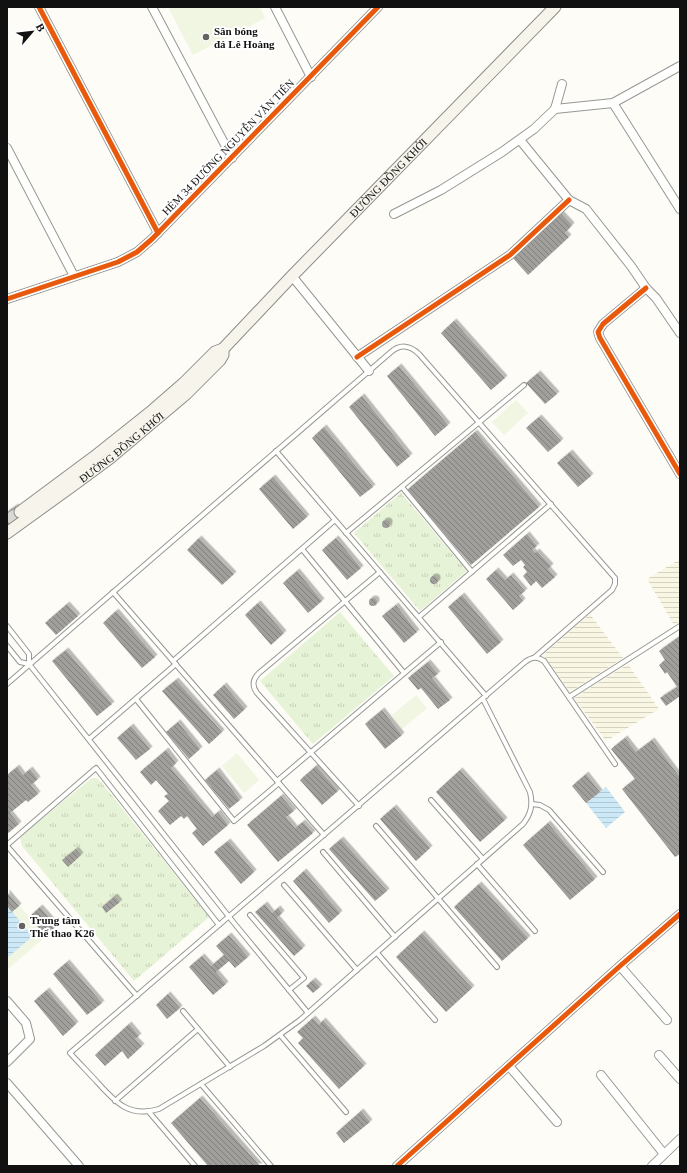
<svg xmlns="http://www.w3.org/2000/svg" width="687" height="1173" font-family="Georgia,serif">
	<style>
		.farmland { fill: url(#farmland-rules) }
		.grass { fill: url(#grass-tufts) }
		.pitch { fill: #f0f6e1 }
		.water { fill: url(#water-rules) }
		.building { fill: url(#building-back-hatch); filter: url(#shadow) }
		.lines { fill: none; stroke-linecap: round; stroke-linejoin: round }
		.secondary-tunnel { stroke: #dad9d4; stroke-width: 11; stroke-dasharray: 11 5.5; stroke-linecap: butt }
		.lane-casing { stroke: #979795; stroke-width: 6 }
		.street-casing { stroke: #979795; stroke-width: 10 }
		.secondary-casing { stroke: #8e8d8b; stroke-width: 13 }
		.lane { stroke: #fffffe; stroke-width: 4 }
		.street { stroke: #fffffe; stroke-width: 8 }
		.secondary { stroke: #f6f4eb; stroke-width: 11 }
		.cycleway-casing { stroke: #fff; stroke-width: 8 }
		.cycleway { stroke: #e8590c; stroke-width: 5 }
		.poi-dot { fill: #646362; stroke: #fff; stroke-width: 1.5 }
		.labels { text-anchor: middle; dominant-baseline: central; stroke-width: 4; stroke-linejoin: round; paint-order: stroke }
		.poi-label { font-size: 11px; font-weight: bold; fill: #111; stroke: #fff; text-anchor: start }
		.street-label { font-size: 11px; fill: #111; stroke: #fff }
	</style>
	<defs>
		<pattern id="farmland-rules" width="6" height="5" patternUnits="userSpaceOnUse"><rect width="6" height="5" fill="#f9f7e4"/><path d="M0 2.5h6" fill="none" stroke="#d4d3c3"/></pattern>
		<pattern id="grass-tufts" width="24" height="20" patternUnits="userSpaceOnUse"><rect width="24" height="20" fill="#e7f3d7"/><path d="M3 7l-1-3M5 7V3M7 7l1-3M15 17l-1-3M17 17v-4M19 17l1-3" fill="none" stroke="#c5cfb8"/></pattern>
		<pattern id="water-rules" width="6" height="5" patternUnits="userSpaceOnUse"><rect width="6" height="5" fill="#cde8f7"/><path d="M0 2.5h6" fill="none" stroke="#afc6d3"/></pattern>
		<pattern id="building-back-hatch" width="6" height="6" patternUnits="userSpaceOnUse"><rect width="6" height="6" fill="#a19f9c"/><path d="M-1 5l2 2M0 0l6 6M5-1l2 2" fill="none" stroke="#82807e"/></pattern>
		<filter id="shadow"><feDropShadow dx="2.5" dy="-2.5" stdDeviation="0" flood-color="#0004"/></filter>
	</defs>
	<rect width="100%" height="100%" fill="#fdfcf7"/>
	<!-- farmland -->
	<g class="farmland">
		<path d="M680 559V621L674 625 647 579Z"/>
		<path d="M590 614 623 658 570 692 544 656 545 653Z"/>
		<path d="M628 664 659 709 606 741 574 698Z"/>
	</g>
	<!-- grass -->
	<g class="grass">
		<path d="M401 493 467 571 420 611 354 533Z"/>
		<path d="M340 612 394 676 313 744 260 681Z"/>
		<path d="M92 778H97L101 782 209 917 134 981 22 846 20 838 22 835Z"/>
	</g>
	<!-- pitch -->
	<g class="pitch">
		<path d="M168 7H260L265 18 193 55Z"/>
		<path d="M516 400 528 413 504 435 492 422Z"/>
		<path d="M416 695 427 708 402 729 392 715Z"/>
		<path d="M237 753 259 780 244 793 222 766Z"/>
		<path d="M7 892 46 936 7 970Z"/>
	</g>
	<!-- water -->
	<g class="water">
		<path d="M606 787 625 812 606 828 586 803Z"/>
		<path d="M7 906 33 936 7 958Z"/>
	</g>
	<!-- building -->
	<g class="building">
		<path d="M560 212 572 225 565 233 569 237 528 275 512 257Z"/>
		<path d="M454 321 505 378 491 390 441 333Z"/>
		<path d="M399 366 448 425 435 436 387 376Z"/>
		<path d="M538 373 557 394 545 404 526 383Z"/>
		<path d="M362 396 410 456 397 467 349 407Z"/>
		<path d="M539 417 561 441 548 452 526 428Z"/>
		<path d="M324 427 373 487 360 497 312 438Z"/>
		<path d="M475 432 539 507 471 565 407 490Z"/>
		<path d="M570 452 591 476 578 487 557 463Z"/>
		<path d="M273 477 307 517 293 529 259 489Z"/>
		<path d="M16 506 26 521 12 530 7 523V512Z"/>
		<circle cx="386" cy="524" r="4"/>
		<path d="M527 534 537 546 532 550 535 553 537 551 551 566 548 569 555 577 542 588 536 581 531 586 523 576 527 572 523 567 525 565 521 560 513 566 503 555Z"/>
		<path d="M199 538 234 574 222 585 187 550Z"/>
		<path d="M336 538 361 568 347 580 322 550Z"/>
		<path d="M496 570 505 580 511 575 525 591 519 596 523 601 513 610 486 579Z"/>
		<path d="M297 571 322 601 308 613 283 583Z"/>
		<circle cx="434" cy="580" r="4"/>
		<path d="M462 595 501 642 487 654 448 607Z"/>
		<circle cx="373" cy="602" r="4"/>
		<path d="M258 603 284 633 271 645 245 615Z"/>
		<path d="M67 604 78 616 56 635 45 623Z"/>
		<path d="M396 605 417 632 404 643 382 616Z"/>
		<path d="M116 611 155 657 142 668 103 623Z"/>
		<path d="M680 636V696L666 706 660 698 677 687 667 672 665 674 659 665 665 660 659 651Z"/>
		<path d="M66 650 112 704 97 716 52 661Z"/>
		<path d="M428 662 438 674 432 678 450 700 438 709 421 688 418 690 408 678Z"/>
		<path d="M176 680 222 732 209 744 162 691Z"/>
		<path d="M224 685 245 709 234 719 213 695Z"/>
		<path d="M382 710 402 735 385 749 365 724Z"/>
		<path d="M178 722 200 749 189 759 166 732Z"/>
		<path d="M131 726 150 749 136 760 117 738Z"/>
		<path d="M625 738 636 752 652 740 680 777V854L675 857 622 789 635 779 611 749Z"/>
		<path d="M166 750 176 763 171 768 212 817 218 812 228 825 203 846 192 833 197 829 187 816 184 819 181 816 170 825 158 811 169 801 164 796 168 794 156 780 151 785 140 772Z"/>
		<path d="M316 766 338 791 322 805 300 780Z"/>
		<path d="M17 767 23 775 30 769 38 779 31 785 38 794 28 802 26 800 10 813 19 824 7 834V775Z"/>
		<path d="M217 770 240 800 229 809 205 780Z"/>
		<path d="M460 770 505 820 480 842 436 792Z"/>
		<path d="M586 774 600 792 586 803 572 786Z"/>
		<path d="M281 796 294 811 286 817 295 828 303 822 313 833 278 862 247 825Z"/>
		<path d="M394 807 430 848 416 861 380 819Z"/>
		<path d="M548 823 595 879 570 900 523 845Z"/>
		<path d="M341 839 387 891 375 901 329 849Z"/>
		<path d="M228 841 254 872 241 884 214 852Z"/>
		<path d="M76 849 81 855 68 867 62 860Z"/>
		<path d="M304 871 340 913 329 923 293 881Z"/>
		<path d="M479 884 528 938 502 961 454 907Z"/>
		<path d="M7 892 19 906 12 912 7 906Z"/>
		<path d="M115 896 120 902 106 913 102 907Z"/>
		<path d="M265 904 272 913 278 908 282 913 277 918 303 948 294 956 255 912Z"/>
		<path d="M40 907 57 926 46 936 29 917Z"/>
		<path d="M422 933 472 988 446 1012 396 957Z"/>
		<path d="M229 935 248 957 235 968 229 961 216 972 226 984 213 995 189 967 202 956 211 966 224 955 216 946Z"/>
		<path d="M67 962 102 1003 87 1015 53 974Z"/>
		<path d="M313 980 320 987 313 993 306 986Z"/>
		<path d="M47 990 76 1024 63 1036 34 1001Z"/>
		<path d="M168 994 180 1008 167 1019 156 1005Z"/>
		<path d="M313 1018 319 1025 323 1020 364 1066 339 1089 298 1043 303 1038 297 1032Z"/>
		<path d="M129 1024 139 1036 135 1039 142 1046 128 1059 122 1051 105 1066 95 1055Z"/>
		<path d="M200 1098 260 1166H208L171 1123Z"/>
		<path d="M361 1111 370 1122 344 1143 336 1133Z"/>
	</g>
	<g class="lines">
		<!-- secondary-tunnel -->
		<path class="secondary-tunnel" d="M7 520 20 512"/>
		<!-- lane casing -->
		<g class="lane-casing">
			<g id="lane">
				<path d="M276 451 486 696"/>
				<path d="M402 487 472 572"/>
				<path d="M346 533 524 385"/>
				<path d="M302 549 404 673"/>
				<path d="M113 592 324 835"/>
				<path d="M419 617 551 504"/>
				<path d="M7 626 29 654V664"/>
				<path d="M7 646 20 662 29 664 234 923 308 1013"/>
				<path d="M173 661 335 520"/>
				<path d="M7 684 391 352C400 344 410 345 419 354L615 578V584L612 590 535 657"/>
				<path d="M569 697 680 626"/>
				<path d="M136 699 234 821 279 783"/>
				<path d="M483 699 530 792C533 805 531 814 523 824L300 1020 264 1046 159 1109C130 1118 116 1103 98 1083 89 1073 79 1063 70 1053L525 662C532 657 537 656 544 661L615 764"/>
				<path d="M89 739 176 664"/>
				<path d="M277 781 441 642"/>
				<path d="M431 800 483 859"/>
				<path d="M532 804 540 805 549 810 603 872"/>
				<path d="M359 806 257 693C252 686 252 680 259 673L380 572"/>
				<path d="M376 826 497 967"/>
				<path d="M7 845 96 768 219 925"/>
				<path d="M7 846 137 996"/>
				<path d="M323 852 395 937"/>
				<path d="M477 864 535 931"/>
				<path d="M284 885 357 970"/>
				<path d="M250 915 304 978 289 990"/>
				<path d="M377 953 435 1020"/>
				<path d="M183 1011 230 1067"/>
				<path d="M281 1036 346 1112"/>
				<path d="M201 1084 271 1166"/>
				<path d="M115 1101 198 1029"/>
				<path d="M149 1112 195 1166"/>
			</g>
		</g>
		<!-- street casing -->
		<g class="street-casing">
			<g id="street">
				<path d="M39 7 158 233"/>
				<path d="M152 7 232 158"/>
				<path d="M275 7 311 77"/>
				<path d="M613 103 680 209"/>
				<path d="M555 109 613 103 680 66"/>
				<path d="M520 140 569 200 586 209 631 266 646 288 656 298 680 333"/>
				<path d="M7 148 74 276"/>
				<path d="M394 214 441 190 502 152 534 129 555 109 562 84"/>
				<path d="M292 276 369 371"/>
				<path d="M646 288 603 324 598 332 600 338 680 474"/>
				<path d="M7 299 118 262 137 252 152 239 378 7"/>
				<path d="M357 357 510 255 569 200"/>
				<path d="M620 966 667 1020"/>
				<path d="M7 1001 26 1023 30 1039 7 1062"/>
				<path d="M659 1055 680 1079"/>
				<path d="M509 1066 557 1122"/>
				<path d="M601 1075 664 1154"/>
				<path d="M7 1083 79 1166"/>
				<path d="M397 1166 620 966 680 914"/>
				<path d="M652 1166 680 1139"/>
			</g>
		</g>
		<!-- secondary casing -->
		<g class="secondary-casing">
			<g id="secondary">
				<path id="s1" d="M20 512 94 457 153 410 184 383 215 352 223 349 292 276 555 7"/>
				<path id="s2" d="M7 533 79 481 110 458 186 394 220 360 223 355V349"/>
			</g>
		</g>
		<!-- lane -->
		<use href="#lane" class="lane"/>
		<!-- street -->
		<use href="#street" class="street"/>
		<!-- secondary -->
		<use href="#secondary" class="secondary"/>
		<!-- cycleway casing -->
		<g class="cycleway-casing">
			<g id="cycleway">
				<path d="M39 7 158 233"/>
				<path d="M646 288 603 324 598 332 600 338 680 474"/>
				<path d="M7 299 118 262 137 252 152 239 378 7"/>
				<path d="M357 357 510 255 569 200"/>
				<path d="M397 1166 620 966 680 914"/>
			</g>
		</g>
		<!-- cycleway -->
		<use href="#cycleway" class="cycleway"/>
	</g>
	<!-- markers -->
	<g class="poi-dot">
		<circle cx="206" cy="37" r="4"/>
		<circle cx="22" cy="926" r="4"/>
	</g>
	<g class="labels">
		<!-- poi labels -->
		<g class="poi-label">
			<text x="214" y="31">Sân bóng<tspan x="214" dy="13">đá Lê Hoàng</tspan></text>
			<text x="30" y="920">Trung tâm<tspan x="30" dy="13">Thể thao K26</tspan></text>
		</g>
		<!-- street labels -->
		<g class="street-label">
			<text transform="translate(228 147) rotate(-46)">HẺM 34 ĐƯỜNG NGUYỄN VĂN TIÊN</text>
			<text stroke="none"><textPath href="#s1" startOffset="499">ĐƯỜNG ĐỒNG KHỞI</textPath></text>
			<text stroke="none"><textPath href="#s2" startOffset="143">ĐƯỜNG ĐỒNG KHỞI</textPath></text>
		</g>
	</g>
	<!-- border -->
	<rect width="687" height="1173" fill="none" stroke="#111111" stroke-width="16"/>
	<!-- north arrow -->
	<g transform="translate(32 32) rotate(62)" stroke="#ffffff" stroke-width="3" paint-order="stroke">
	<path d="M0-3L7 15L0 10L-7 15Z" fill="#111111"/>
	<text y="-6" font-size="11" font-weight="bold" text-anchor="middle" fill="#111111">B</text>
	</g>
</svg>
